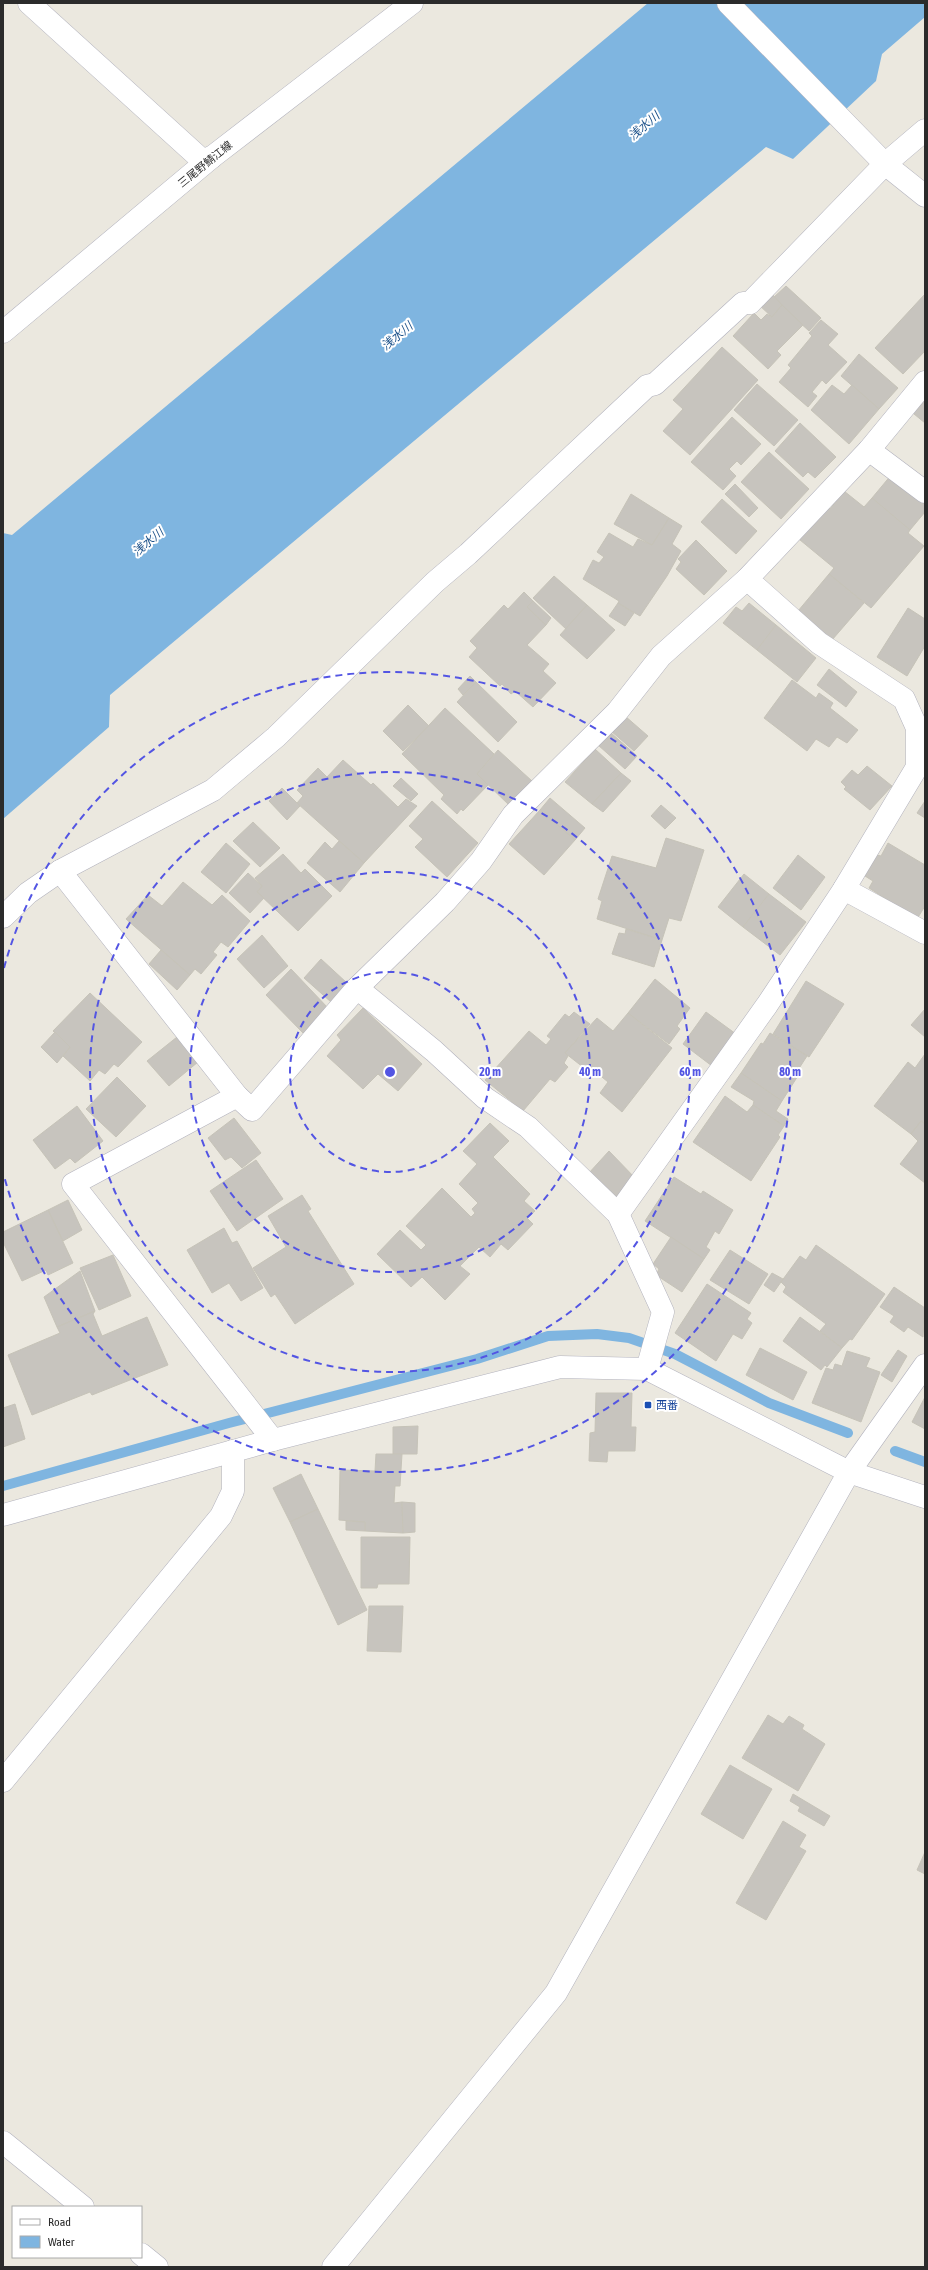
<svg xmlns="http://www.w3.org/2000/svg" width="928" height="2270" font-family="'Asap Condensed','Noto Sans JP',sans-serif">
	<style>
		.water { fill: #7fb5e0 }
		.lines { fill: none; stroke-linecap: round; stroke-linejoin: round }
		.stream { stroke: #7fb5e0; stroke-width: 10 }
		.building { fill: #c7c4be; stroke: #c6c3b8 }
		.street-casing { stroke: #b2b2bd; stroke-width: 23 }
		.secondary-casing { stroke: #b2b2bd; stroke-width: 23 }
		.street { stroke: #fff; stroke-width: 22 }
		.secondary { stroke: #fff; stroke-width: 22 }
		.ring { fill: none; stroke: #5355e3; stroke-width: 2; stroke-dasharray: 7 5 }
		.transit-dot { fill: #1a4fb4; stroke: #fff; stroke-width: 1.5 }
		.labels { text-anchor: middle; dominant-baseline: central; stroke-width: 4; stroke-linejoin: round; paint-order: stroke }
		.street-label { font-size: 11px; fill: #2b2b2b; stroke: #fff }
		.transit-label { font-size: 11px; fill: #164399; stroke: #fff; text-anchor: start }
		.water-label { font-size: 12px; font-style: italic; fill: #1e538b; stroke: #fff }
		.centre { fill: #5355e3; stroke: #fff; stroke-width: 2 }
		.ring-label { font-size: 12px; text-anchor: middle; font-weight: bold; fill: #5355e3; stroke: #fff; stroke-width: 4; stroke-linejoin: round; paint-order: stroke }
	</style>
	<rect width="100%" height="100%" fill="#ebe8df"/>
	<!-- water -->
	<path class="water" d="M648 3H925V17L882 54 876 81 793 159 766 147 110 695 109 727 3 819V533L12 535Z"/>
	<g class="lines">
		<!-- stream -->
		<g class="stream">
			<path d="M895 1451 925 1462"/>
			<path d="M3 1486 229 1423 477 1359 548 1336 597 1334 629 1338 675 1354 769 1403 848 1433"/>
		</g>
	</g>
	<!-- building -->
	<g class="building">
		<path d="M786 286 821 318 809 331 773 298Z"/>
		<path d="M771 293 782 305 772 317 759 305Z"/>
		<path d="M925 294V351L903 374 875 348Z"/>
		<path d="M782 305 803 325 777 351 781 355 768 369 733 336 754 313 761 320 767 314 772 317Z"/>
		<path d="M821 320 838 334 828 345 847 362 826 384 822 380 812 392 817 396 808 407 779 382 791 368 788 365 812 336 809 333Z"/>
		<path d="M722 347 758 380 690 455 663 431 683 409 673 400Z"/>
		<path d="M859 354 898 388 879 409 841 376Z"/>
		<path d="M757 384 798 420 774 446 734 410Z"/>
		<path d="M832 385 844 394 852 385 879 409 849 444 811 410Z"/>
		<path d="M919 396 925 401V423L908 409Z"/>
		<path d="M732 417 761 444 741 465 737 461 729 469 736 476 723 490 691 462Z"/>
		<path d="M800 423 836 457 815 478 808 472 803 477 775 451Z"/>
		<path d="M769 452 809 489 781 519 741 482Z"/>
		<path d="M892 474 925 501V512L910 530 872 498Z"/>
		<path d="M735 484 758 508 749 517 725 494Z"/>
		<path d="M844 491 864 507 872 498 910 530 908 533 924 546 871 608 829 574 834 568 794 535 821 503 830 509Z"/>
		<path d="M631 494 669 518 652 545 614 524Z"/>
		<path d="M722 499 757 531 736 554 701 522Z"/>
		<path d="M669 518 682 526 672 544 681 551 667 576 640 616 618 603 619 601 583 579 593 560 599 563 604 557 597 552 609 533 633 547 638 539 652 545Z"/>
		<path d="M696 540 727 571 704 595 676 569 681 562 678 559Z"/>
		<path d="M829 574 864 603 832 640 798 611Z"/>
		<path d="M554 576 587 605 566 629 533 598Z"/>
		<path d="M524 592 533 601 527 607 546 625 527 645 549 664 543 671 556 683 533 707 515 691 511 694 502 684 500 686 469 657 477 648 470 641 504 605 508 609Z"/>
		<path d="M533 601 551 618 546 625 527 607Z"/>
		<path d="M618 603 634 613 625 626 609 616Z"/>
		<path d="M749 603 776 625 757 650 723 623 736 607 742 611Z"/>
		<path d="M587 605 615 630 587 659 560 635Z"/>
		<path d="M908 608 925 619V646L907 676 877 657Z"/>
		<path d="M776 625 816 658 797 682 757 650Z"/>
		<path d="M829 669 857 692 846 707 817 685Z"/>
		<path d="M470 676 476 682 463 695 458 689Z"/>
		<path d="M792 680 816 698 819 693 833 703 830 708 858 730 847 743 837 737 829 747 816 739 807 751 764 718Z"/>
		<path d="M476 682 517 722 498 742 457 702Z"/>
		<path d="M408 705 429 726 403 751 383 731Z"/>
		<path d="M445 708 494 754 477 774 488 785 463 811 461 809 457 814 441 799 444 795 402 754Z"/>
		<path d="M625 716 648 736 634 751 611 731Z"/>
		<path d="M610 732 637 756 625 769 598 745Z"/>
		<path d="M595 749 621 773 592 804 565 782Z"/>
		<path d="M498 750 532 781 510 806 477 774Z"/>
		<path d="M343 760 371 785 373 783 398 807 406 799 417 806 364 863 297 803 303 796 297 790 318 768 327 777Z"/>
		<path d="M867 766 892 786 870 810 844 789 846 787 841 782 852 770 858 775Z"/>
		<path d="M621 773 631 781 603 812 592 804Z"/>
		<path d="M401 778 418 794 411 801 393 786Z"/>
		<path d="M282 788 300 806 287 820 269 801Z"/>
		<path d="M550 798 585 828 575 840 540 810Z"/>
		<path d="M432 801 478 843 447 877 415 847 423 839 409 826Z"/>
		<path d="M925 801V818L917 813Z"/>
		<path d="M661 805 676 818 665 829 651 816Z"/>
		<path d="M540 810 575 840 544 875 509 844Z"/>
		<path d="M253 822 280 848 260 867 233 841Z"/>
		<path d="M666 838 704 850 681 921 669 918 662 940 597 919 602 901 598 899 612 856 656 868Z"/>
		<path d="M339 841 364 863 340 892 307 863 325 842 332 849Z"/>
		<path d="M226 843 250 864 226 893 201 872Z"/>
		<path d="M888 843 925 865V906L917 919 869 888 873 881 865 876 877 855 881 856Z"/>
		<path d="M283 854 301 873 305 869 332 896 298 931 257 892 262 886 255 878Z"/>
		<path d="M798 855 825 877 801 910 773 888Z"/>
		<path d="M248 873 262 886 257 892 264 898 250 913 229 893Z"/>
		<path d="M744 874 769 894 743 927 718 907Z"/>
		<path d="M183 882 212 905 222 895 250 921 228 947 221 942 213 952 217 955 201 974 195 969 190 975 126 919 148 895 162 906Z"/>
		<path d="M769 894 806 922 780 955 743 927Z"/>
		<path d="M626 929 662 940 654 967 612 954 619 933 625 934Z"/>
		<path d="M262 935 288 966 264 988 237 959Z"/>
		<path d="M161 950 190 975 177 990 149 964Z"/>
		<path d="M321 959 347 983 331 1002 304 978Z"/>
		<path d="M291 969 328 1008 303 1033 266 995Z"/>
		<path d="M655 979 690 1008 677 1026 680 1029 669 1044 628 1013Z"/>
		<path d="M806 981 844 1004 809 1057 773 1034Z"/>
		<path d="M90 993 142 1042 118 1067 114 1064 105 1074 99 1070 90 1081 63 1056 70 1047 53 1031Z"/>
		<path d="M363 1008 422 1064 398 1091 378 1074 363 1089 327 1056 341 1040 337 1035Z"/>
		<path d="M925 1009V1037L911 1025Z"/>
		<path d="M574 1012 590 1024 565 1053 568 1056 564 1063 568 1067 555 1082 550 1079 523 1111 485 1080 529 1031 546 1045 551 1039 547 1036 565 1014 569 1017Z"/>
		<path d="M706 1012 736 1034 712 1066 683 1044Z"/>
		<path d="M628 1013 672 1048 622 1112 600 1093 608 1082 591 1068 588 1071 565 1053 597 1018 613 1031Z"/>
		<path d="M55 1032 70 1047 57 1063 41 1047Z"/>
		<path d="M770 1033 807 1056 798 1070 801 1071 782 1101 741 1073 761 1043 763 1044Z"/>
		<path d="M177 1037 198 1062 169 1086 147 1061Z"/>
		<path d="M925 1054V1124L921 1121 911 1134 874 1106 908 1062 915 1068Z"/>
		<path d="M741 1073 782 1101 776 1111 788 1119 784 1126 753 1105 754 1101 731 1087Z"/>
		<path d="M117 1077 146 1106 116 1137 86 1109Z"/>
		<path d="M725 1096 747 1112 753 1105 784 1126 778 1135 780 1137 751 1181 693 1142Z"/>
		<path d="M77 1106 103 1141 75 1163 70 1158 55 1169 33 1140Z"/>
		<path d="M234 1118 261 1153 242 1168 231 1157 225 1160 208 1138Z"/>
		<path d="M921 1121 925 1124V1183L900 1164 918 1141 911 1134Z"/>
		<path d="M490 1123 509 1141 493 1157 530 1194 524 1201 535 1211 527 1218 533 1224 508 1250 501 1244 490 1257 479 1247 460 1266 470 1274 445 1300 422 1277 411 1287 377 1254 400 1230 421 1250 426 1245 406 1226 442 1188 471 1217 475 1213 472 1209 478 1203 459 1184 477 1164 463 1151Z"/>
		<path d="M609 1151 636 1179 615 1199 588 1174Z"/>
		<path d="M256 1160 283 1199 237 1231 210 1191Z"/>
		<path d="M674 1177 701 1194 703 1191 733 1210 719 1234 715 1231 706 1247 710 1250 704 1259 645 1221Z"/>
		<path d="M302 1195 311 1209 308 1211 354 1284 295 1324 275 1294 271 1297 253 1268 286 1247 268 1216Z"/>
		<path d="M68 1200 82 1230 63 1241 48 1210Z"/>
		<path d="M48 1210 73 1263 48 1275 46 1270 22 1281 3 1242V1232Z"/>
		<path d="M224 1228 232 1243 237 1241 263 1288 241 1301 229 1283 212 1293 187 1250Z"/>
		<path d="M671 1237 704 1259 682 1292 656 1275 659 1269 653 1264Z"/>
		<path d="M816 1245 885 1294 852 1340 850 1339 842 1348 820 1331 826 1324 783 1292 786 1287 781 1282 800 1256 806 1260Z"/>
		<path d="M730 1250 768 1274 749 1304 710 1280Z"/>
		<path d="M113 1255 131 1296 99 1310 80 1268Z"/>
		<path d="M80 1271 95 1311 57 1327 44 1297Z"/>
		<path d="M772 1273 783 1279 774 1292 764 1285Z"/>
		<path d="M707 1284 751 1313 747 1319 752 1323 742 1339 733 1334 716 1361 675 1333Z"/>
		<path d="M894 1287 925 1308 923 1337 908 1327 904 1332 890 1322 894 1316 880 1307Z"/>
		<path d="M95 1311 93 1314 102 1336 147 1317 168 1365 92 1395 90 1392 32 1415 8 1355 60 1333 57 1327Z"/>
		<path d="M800 1317 842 1348 827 1367 825 1365 821 1370 783 1341Z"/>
		<path d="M760 1348 807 1372 793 1400 746 1375Z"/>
		<path d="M898 1350 907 1356 892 1382 881 1375Z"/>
		<path d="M847 1351 870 1358 866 1367 880 1372 861 1422 812 1403 826 1368 833 1370 835 1364 842 1366Z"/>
		<path d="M596 1393H632L631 1427H636L635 1451H608L607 1462 589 1461 590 1433 595 1432Z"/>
		<path d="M925 1397V1429L912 1422Z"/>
		<path d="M15 1404 25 1439 3 1447V1408Z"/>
		<path d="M418 1426 417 1454H393V1427Z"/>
		<path d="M376 1454H402L400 1486H395L394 1503 402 1502 403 1533 365 1531V1522L339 1520 340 1470 375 1471Z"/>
		<path d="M301 1474 318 1509 290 1522 273 1488Z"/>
		<path d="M402 1502 415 1503V1532L403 1533Z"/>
		<path d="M318 1509 367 1610 338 1625 290 1522Z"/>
		<path d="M346 1521 365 1522V1531L346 1530Z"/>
		<path d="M361 1537H410L409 1584H378L377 1588H361Z"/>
		<path d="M369 1606H403L401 1652 367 1651Z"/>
		<path d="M768 1715 783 1724 789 1716 804 1725 802 1729 825 1744 798 1791 742 1758Z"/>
		<path d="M730 1765 772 1789 743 1839 701 1814Z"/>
		<path d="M793 1794 830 1816 824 1826 798 1811 800 1807 790 1801Z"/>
		<path d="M783 1821 806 1835 799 1847 806 1851 766 1920 736 1903Z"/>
		<path d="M925 1852V1874L917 1870Z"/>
	</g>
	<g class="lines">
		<!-- street casing -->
		<g class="street-casing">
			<g id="street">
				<path d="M29 3 202 160 212 157"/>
				<path d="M728 3 885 164 925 196"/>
				<path d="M869 450 925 492"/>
				<path d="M60 871 237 1096 252 1110 357 988 445 902 481 861 513 815 617 712 661 656 747 579 869 450 925 382"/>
				<path d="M844 889 925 933"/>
				<path d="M3 917 28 893 60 871 213 790 276 737 435 582 468 554 647 386 655 384 743 303H750L885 164 925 130"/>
				<path d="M357 988 434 1051 485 1098 528 1127 618 1214 663 1312 647 1369"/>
				<path d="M237 1096 73 1184 273 1440"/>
				<path d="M618 1214 767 1005 844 889 917 767V728L904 699 819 643 747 579"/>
				<path d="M925 1365 849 1472 925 1497"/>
				<path d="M3 2142 83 2207"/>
				<path d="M141 2254 157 2267"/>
			</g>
		</g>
		<!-- secondary casing -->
		<g class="secondary-casing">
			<g id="secondary">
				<path d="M3 332 212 157 412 3"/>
				<path d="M3 1515 273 1440 560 1367 647 1369 849 1472 556 1993 333 2267"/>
				<path d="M3 1781 221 1516 233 1491V1451"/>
			</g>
		</g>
		<!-- street -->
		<use href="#street" class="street"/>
		<!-- secondary -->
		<use href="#secondary" class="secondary"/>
	</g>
	<!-- distance rings -->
	<g class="ring">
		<circle cx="390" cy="1072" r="100"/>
		<circle cx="390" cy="1072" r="200"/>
		<circle cx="390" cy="1072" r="300"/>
		<path d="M4 968A400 400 0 1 1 4 1176"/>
	</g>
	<!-- markers -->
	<rect class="transit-dot" x="644" y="1401" width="8" height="8" rx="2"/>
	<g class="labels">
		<!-- street labels -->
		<g class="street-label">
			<text transform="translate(205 164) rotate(-39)">三尾野鯖江線</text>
		</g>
		<!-- transit labels -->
		<g class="transit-label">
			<text x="656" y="1405">西番</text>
		</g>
		<!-- water labels -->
		<g class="water-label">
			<text transform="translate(644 126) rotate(-41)">浅水川</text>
			<text transform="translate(397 336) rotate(-40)">浅水川</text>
			<text transform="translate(148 542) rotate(-40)">浅水川</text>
		</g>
	</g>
	<circle cx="390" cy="1072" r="6" class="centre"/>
	<g class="ring-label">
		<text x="490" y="1076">20 m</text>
		<text x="590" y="1076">40 m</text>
		<text x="690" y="1076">60 m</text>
		<text x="790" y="1076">80 m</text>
	</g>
	<!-- border -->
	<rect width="928" height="2270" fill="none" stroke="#2b2b2b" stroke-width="8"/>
	<!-- legend -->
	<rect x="12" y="2206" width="130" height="52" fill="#ffffff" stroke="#aaaaaa"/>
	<rect x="20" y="2219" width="20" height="6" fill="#ffffff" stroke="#aaaaaa"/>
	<text x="48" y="2226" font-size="12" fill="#2b2b2b">Road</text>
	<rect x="20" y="2236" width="20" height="12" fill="#7fb5e0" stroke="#aaaaaa"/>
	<text x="48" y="2246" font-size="12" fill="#2b2b2b">Water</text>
</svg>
